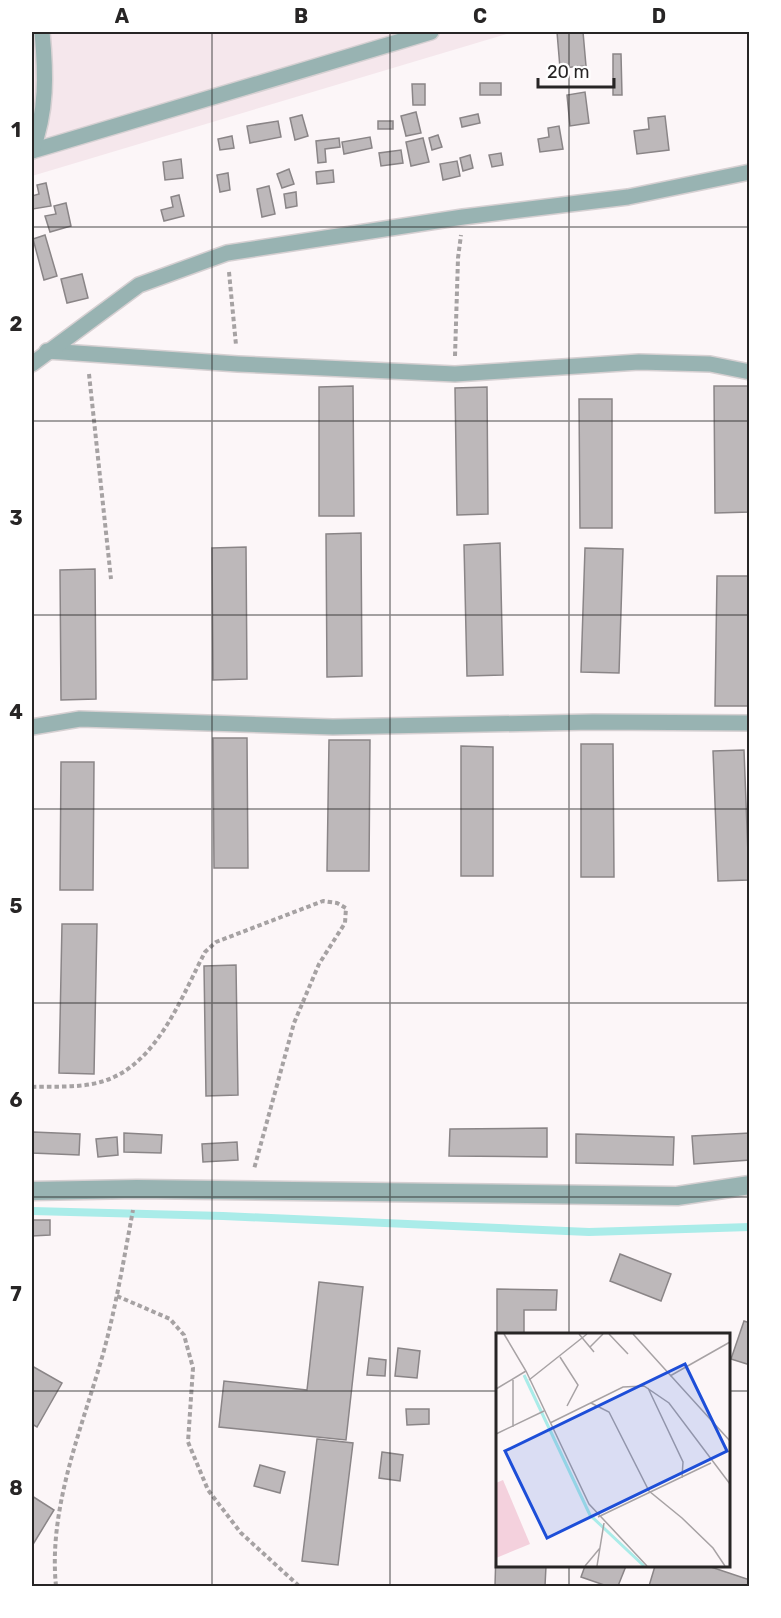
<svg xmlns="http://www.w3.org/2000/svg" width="781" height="1618" font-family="Rubik,sans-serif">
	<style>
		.built { fill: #f5e7ec }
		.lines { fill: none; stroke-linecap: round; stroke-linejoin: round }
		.stream { stroke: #aaece9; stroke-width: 8 }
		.building { fill: #bdb8ba; stroke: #8a8587; stroke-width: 1.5 }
		.service-casing { stroke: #d6d0d2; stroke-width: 18 }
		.minor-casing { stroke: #d6d0d2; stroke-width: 21 }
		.path { stroke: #a6a2a3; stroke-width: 4; stroke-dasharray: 4.5 3; stroke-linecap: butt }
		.service { stroke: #98b3b2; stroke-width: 15 }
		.minor { stroke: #98b3b2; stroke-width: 18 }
		.grid { fill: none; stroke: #272525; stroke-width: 1.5; stroke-opacity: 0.55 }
		.inset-river { fill: none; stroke: #aaece9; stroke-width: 3 }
		.inset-road { fill: none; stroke: #a7a2a4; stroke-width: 1.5 }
		.view { fill: #1d4ed8; fill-opacity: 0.15; stroke: #1d4ed8; stroke-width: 3 }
		.inset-edge { fill: none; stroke: #272525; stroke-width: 3 }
		.neatline { fill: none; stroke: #272525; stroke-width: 2 }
		.grid-label { font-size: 20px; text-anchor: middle; font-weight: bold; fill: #272525 }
	</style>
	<rect width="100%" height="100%" fill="#fcf6f8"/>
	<!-- built -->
	<path class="built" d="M32 32H513L32 176Z"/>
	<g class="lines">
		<!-- stream -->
		<path class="stream" d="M32 1211 223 1216 589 1232 750 1227"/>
	</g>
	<!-- building -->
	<g class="building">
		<path d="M557 32H583L586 66 560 68Z"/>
		<path d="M613 54H621L622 95H613Z"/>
		<rect x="480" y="83" width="21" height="12"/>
		<path d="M412 84H425V105H413Z"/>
		<path d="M585 92 589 123 570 126 567 95Z"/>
		<path d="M416 112 421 133 406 136 401 116Z"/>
		<path d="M478 114 480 123 462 127 460 118Z"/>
		<path d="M302 115 308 136 295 140 290 118Z"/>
		<path d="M665 116 669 150 637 154 634 131 649 129 648 118Z"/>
		<path d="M278 121 281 137 250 143 247 126Z"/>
		<rect x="378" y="121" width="15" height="8"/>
		<path d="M559 126 563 149 540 152 538 139 549 137 548 128Z"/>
		<path d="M438 135 442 147 432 150 429 138Z"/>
		<path d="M232 136 234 148 220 150 218 139Z"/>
		<path d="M370 137 372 148 344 154 342 142Z"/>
		<path d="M339 138 340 147 325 149 326 162 318 163 316 141Z"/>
		<path d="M423 138 429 162 411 166 406 142Z"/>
		<path d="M401 150 403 163 381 166 379 153Z"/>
		<path d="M501 153 503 165 492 167 489 155Z"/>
		<path d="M470 155 473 168 463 171 460 158Z"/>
		<path d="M181 159 183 178 165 180 163 162Z"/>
		<path d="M457 161 460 176 443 180 440 164Z"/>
		<path d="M289 169 294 184 282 188 277 174Z"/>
		<path d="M333 170 334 182 317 184 316 172Z"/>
		<path d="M228 173 230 190 220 192 217 175Z"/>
		<path d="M46 183 51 206 33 209 32 196 39 194 37 185Z"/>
		<path d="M269 186 275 214 262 217 257 189Z"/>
		<path d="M296 192 297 206 286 208 284 194Z"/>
		<path d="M179 195 184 216 164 221 161 210 173 207 171 197Z"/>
		<path d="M66 203 71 226 50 232 45 216 56 214 54 206Z"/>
		<path d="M45 235 57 276 44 280 33 239Z"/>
		<path d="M82 274 88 298 67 303 61 279Z"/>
		<path d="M353 386 354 516H319V387Z"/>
		<path d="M714 386H749L750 512 715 513Z"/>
		<path d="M487 387 488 514 457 515 455 388Z"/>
		<path d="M579 399H612V528H580Z"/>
		<path d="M361 533 362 676 327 677 326 534Z"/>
		<path d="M500 543 503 675 467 676 464 545Z"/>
		<path d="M246 547 247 679 213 680 212 548Z"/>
		<path d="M585 548 623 549 619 673 581 672Z"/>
		<path d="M95 569 96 699 61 700 60 570Z"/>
		<path d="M717 576H750L748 706H715Z"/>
		<path d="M213 738H247L248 868H214Z"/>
		<path d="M329 740H370L369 871H327Z"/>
		<path d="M581 744H613L614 877H581Z"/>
		<path d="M461 746 493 747V876H461Z"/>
		<path d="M744 750 749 880 718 881 713 751Z"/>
		<path d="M61 762H94L93 890H60Z"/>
		<path d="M62 924H97L94 1074 59 1073Z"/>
		<path d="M236 965 238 1095 206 1096 204 966Z"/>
		<path d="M547 1128V1157L449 1156 450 1129Z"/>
		<path d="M33 1132 80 1134 79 1155 32 1153Z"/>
		<path d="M124 1133 162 1135 161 1153 124 1152Z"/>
		<path d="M750 1133V1160L694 1164 692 1136Z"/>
		<path d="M576 1134 674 1137 673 1165 576 1163Z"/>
		<path d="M117 1137 118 1155 98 1157 96 1139Z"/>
		<path d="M237 1142 238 1160 203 1162 202 1144Z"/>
		<path d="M32 1220H50V1235L32 1236Z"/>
		<path d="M620 1254 671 1274 661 1301 610 1281Z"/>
		<path d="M319 1282 363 1287 346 1440 219 1427 224 1381 307 1390Z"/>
		<path d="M497 1289 557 1290 556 1310H524V1334H497V1378Z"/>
		<path d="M744 1321 750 1323V1365L731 1359Z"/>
		<path d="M398 1348 420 1351 417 1378 395 1376Z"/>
		<path d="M369 1358 386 1360 385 1376 367 1375Z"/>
		<path d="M32 1366 62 1383 37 1427 32 1424Z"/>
		<path d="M406 1409H429V1424L407 1425Z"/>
		<path d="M317 1439 353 1443 338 1565 302 1561Z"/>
		<path d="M382 1452 403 1455 400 1481 379 1478Z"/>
		<path d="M260 1465 285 1472 280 1493 254 1486Z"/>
		<path d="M32 1496 54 1510 32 1546Z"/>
		<path d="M497 1517V1566H546L545 1586H495Z"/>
		<path d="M585 1566H626L618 1586H607L581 1577Z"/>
		<path d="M655 1566H708L750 1580V1586H649Z"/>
	</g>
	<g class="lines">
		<!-- service casing -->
		<g class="service-casing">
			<g id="service">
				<path d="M32 151 431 32"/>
				<path d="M32 151C47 111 46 74 42 32"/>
				<path d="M47 351 238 364 455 374 639 362 710 364 750 372"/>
				<path d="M32 364 139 285 227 253 463 217 628 197 750 172"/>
				<path d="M32 727 80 719 333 727 593 722 750 723"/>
			</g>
		</g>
		<!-- minor casing -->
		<g class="minor-casing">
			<path id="minor" d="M32 1191 137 1189 677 1196 750 1185"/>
		</g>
		<!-- path -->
		<g class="path">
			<path d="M229 272 236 345"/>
			<path d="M455 356 458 258 461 235"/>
			<path d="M89 374 111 579"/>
			<path d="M32 1087C58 1086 90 1089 114 1077 160 1056 183 994 205 952L216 942 323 901 337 903 346 908 345 923 319 964 294 1023 254 1169"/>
			<path d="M117 1296 170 1319 184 1335 193 1368 188 1442 208 1490 241 1533 299 1586"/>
			<path d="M56 1586C48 1508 82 1428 103 1354 116 1307 124 1258 133 1210"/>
		</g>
		<!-- service -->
		<use href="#service" class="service"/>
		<!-- minor -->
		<use href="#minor" class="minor"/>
	</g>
	<!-- grid -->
	<path class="grid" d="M212 32V1586M390 32V1586M569 32V1334M32 227H750M32 421H750M32 615H750M32 809H750M32 1003H750M32 1197H750M32 1391H497M728 1391H750M569 1566V1586"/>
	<!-- overview -->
	<g transform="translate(496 1333)">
		<rect width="234" height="234" fill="#fcf6f8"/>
		<path d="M7 147 34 211 0 225V150Z" fill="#f4d1dd"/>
		<path class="inset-river" d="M28 42 94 182 148 233"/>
		<path class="inset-road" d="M8 1 30 38 93 171 151 233M83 1 98 19M113 1 132 21M137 1 234 108M94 14 107 1M64 24 82 52 71 73M174 43 234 9M17 47V94M33 47 91 1M152 55 187 129 186 145M0 56 30 38M95 70 113 79 153 158 186 185 217 215 229 233M54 90 127 54 148 53 173 70 234 151M0 101 48 78M102 184 215 130M89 233 104 215M101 233 108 190"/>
		<path class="view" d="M189 31 231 118 51 205 9 118Z"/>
		<rect width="234" height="234" class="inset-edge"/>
	</g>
	<!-- border -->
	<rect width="781" height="1618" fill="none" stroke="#ffffff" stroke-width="66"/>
	<!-- scale -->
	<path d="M538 78v9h76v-9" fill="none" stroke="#272525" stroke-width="3"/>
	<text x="547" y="78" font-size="18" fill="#272525" stroke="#ffffff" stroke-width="4.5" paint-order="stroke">20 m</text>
	<rect x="33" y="33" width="715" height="1552" class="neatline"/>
	<g class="grid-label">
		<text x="122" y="23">A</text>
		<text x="301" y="23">B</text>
		<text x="480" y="23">C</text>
		<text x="659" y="23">D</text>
		<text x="16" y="137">1</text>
		<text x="16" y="331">2</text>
		<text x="16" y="525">3</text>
		<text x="16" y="719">4</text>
		<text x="16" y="913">5</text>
		<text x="16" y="1107">6</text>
		<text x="16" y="1301">7</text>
		<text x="16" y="1495">8</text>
	</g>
</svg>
